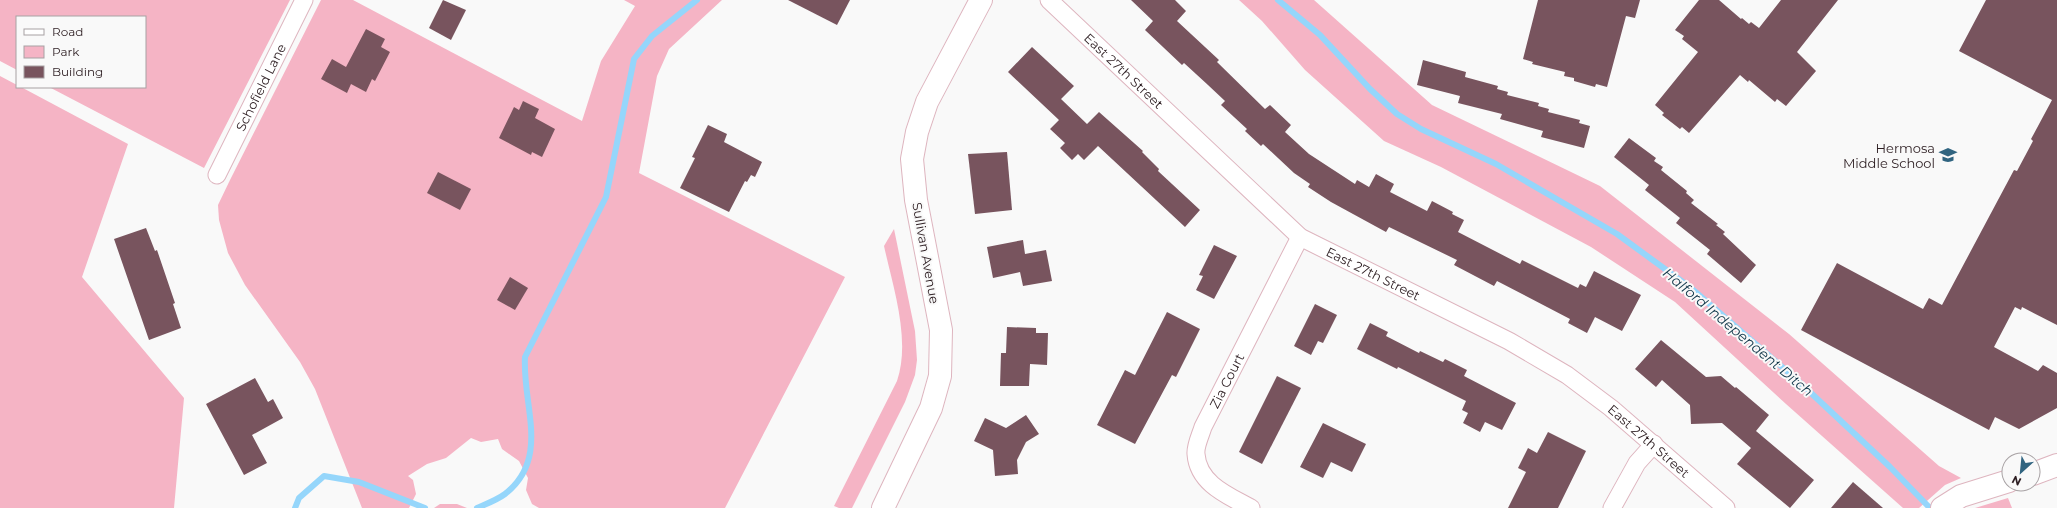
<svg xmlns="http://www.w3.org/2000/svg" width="2057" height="508" font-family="Montserrat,sans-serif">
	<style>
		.green { fill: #f5b4c5 }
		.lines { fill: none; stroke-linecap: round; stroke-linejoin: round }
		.stream { stroke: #95d6fb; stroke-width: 6 }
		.building { fill: #78545e }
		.street-casing { stroke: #deb5bf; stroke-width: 19 }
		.secondary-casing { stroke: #deb5bf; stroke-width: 24 }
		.street { stroke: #fff; stroke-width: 17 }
		.secondary { stroke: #fff; stroke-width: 22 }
		.labels { text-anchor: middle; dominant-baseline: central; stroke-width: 4; stroke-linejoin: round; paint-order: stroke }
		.street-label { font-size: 13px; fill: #2c1d21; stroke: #f9f9f9 }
		.poi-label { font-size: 13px; fill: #2c1d21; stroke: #f9f9f9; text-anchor: end }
		.water-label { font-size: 14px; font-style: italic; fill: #0f3548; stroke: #f9f9f9 }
	</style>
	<rect width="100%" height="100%" fill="#f9f9f9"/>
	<!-- green -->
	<g class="green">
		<path d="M0 0H290L204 168 49 87H145V17H17V70L0 61Z"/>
		<path d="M321 0H353L582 121 601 61 635 6 624 0H722L669 49 657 76 639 173 845 277 725 508H539L532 504 526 490 528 478 519 461 502 449 498 439 481 442 471 438 446 458 427 464 408 476 413 480 416 494 409 508H362L315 389 300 362 245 285 228 253 219 220 218 205 230 180Z"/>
		<path d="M1239 0H1314L1432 105 1600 186 1789 334 1939 466 1961 478 1945 485 1919 508H1903L1786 404 1675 302 1591 247 1441 167 1384 141 1305 70 1262 21Z"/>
		<path d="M0 76 17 85V87H21L128 144 82 277 184 398 174 508H0Z"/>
		<path d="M894 229 915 331 917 360 915 375 905 402 852 508H839L834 506 897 381C911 340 893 287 884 246Z"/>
		<path d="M2008 498 2012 508H1975Z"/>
		<path d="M440 504H457L467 508H434Z"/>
	</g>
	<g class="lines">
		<!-- stream -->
		<g class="stream">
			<path d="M1278 0 1320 35 1370 89 1397 114 1421 129 1496 164 1617 234 1691 288 1796 379 1890 467 1930 508"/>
			<path d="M295 508 299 498 324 476 359 482 425 508"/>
			<path d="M477 508C486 504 497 500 505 494 551 458 522 405 525 357L606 197 634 59 652 36 697 0"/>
		</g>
	</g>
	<!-- building -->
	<g class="building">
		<path d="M443 0 466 10 451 40 429 28Z"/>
		<path d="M788 0H850L837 25Z"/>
		<path d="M1131 0H1175L1186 11 1177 21 1219 60 1217 62 1265 109 1270 105 1291 125 1285 132 1309 154 1355 184 1357 180 1369 187 1376 174 1394 184 1390 192 1427 211 1432 201 1453 212 1452 214 1464 220 1458 232 1520 264 1522 260 1578 288 1580 284 1586 287 1594 271 1641 295 1622 331 1595 317 1587 333 1568 323 1570 319 1497 281 1494 286 1454 265 1457 260 1389 227 1386 232 1331 202 1308 187 1310 184 1294 173 1263 144 1261 146 1245 131 1247 129 1221 105 1225 101 1208 85 1184 63 1182 65 1145 30 1153 21Z"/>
		<path d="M1538 0H1640L1635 18 1626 16 1607 87 1596 84 1595 87 1574 81V78L1564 76 1565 72 1532 64 1533 62 1523 59Z"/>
		<path d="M1699 0H1719L1741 19 1742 18 1749 24 1751 22 1759 28 1781 0H1838L1797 52 1816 71 1786 106 1777 99 1775 102 1749 80 1748 82 1740 75 1689 133 1682 127 1680 129 1662 115 1664 113 1655 105 1698 52 1682 39 1684 36 1675 30Z"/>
		<path d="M1986 0H2057V325L2022 307 2021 310 2015 307 1994 347 2038 371 2043 365 2057 373V408L2019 429 1995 417 1989 430 1801 330 1837 263 1923 309 1929 298 1942 305 2014 170 2017 171 2033 141 2031 139 2052 100 1959 51Z"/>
		<path d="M366 29 385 39 381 47 390 52 375 81 372 79 366 92 351 84 347 93 321 79 332 59 346 67Z"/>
		<path d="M1032 47 1074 86 1061 99 1087 124 1099 112 1143 151 1142 152 1159 169 1158 171 1200 210 1185 227 1098 146 1084 160 1078 154 1072 160 1060 148 1065 143 1050 129 1059 120 1008 72Z"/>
		<path d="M1423 60 1466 72 1465 77 1498 86 1497 89 1508 92 1507 95 1539 103 1538 106 1549 109 1548 112 1580 120 1579 123 1590 126 1584 148 1541 137 1543 131 1500 119 1502 114 1458 103 1460 96 1417 85Z"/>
		<path d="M523 101 539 109 535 118 555 129 542 157 532 152 531 155 499 138 514 107 519 110Z"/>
		<path d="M708 125 727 134 724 142 762 162 755 177 751 175 747 182 745 181 729 212 680 188 695 158 692 157Z"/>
		<path d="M1629 138 1656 158 1654 161 1663 167 1661 170 1687 191 1686 193 1694 200 1691 203 1718 224 1716 225 1725 232 1723 234 1756 265 1741 283 1707 254 1710 250 1676 223 1680 218 1645 190 1649 185 1614 157Z"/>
		<path d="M1007 152 1012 210 975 214 968 154Z"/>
		<path d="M438 172 471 189 460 210 427 193Z"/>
		<path d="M146 228 155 251 157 250 175 303 173 304 181 328 149 340 114 239Z"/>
		<path d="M1023 240 1025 254 1046 250 1052 281 1023 286 1020 272 993 278 987 247Z"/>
		<path d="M1214 245 1237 256 1214 299 1196 290 1203 276 1199 275Z"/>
		<path d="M510 277 528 288 515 310 497 300Z"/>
		<path d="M1315 304 1337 315 1323 343 1318 341 1311 355 1294 346Z"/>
		<path d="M1167 312 1200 329 1176 377 1172 375 1135 444 1097 425 1125 370 1135 375Z"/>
		<path d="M1370 323 1388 332 1386 336 1419 353 1420 351 1443 362 1445 359 1467 370 1464 376 1516 403 1502 430 1485 422 1480 432 1463 423 1468 413 1462 410 1466 401 1398 367 1397 369 1357 349Z"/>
		<path d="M1007 327 1036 328V333H1048L1047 365 1030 364 1029 386H1000L1001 353H1006Z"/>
		<path d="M1661 340 1706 377 1721 376 1735 388 1736 387 1769 415 1756 431 1814 480 1790 508 1737 464 1751 448 1722 423 1691 424 1690 405 1662 380 1656 387 1635 369Z"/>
		<path d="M1277 376 1301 388 1262 464 1239 452Z"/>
		<path d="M255 378 268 402 273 399 283 418 252 435 267 463 244 475 206 404Z"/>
		<path d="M1026 415 1039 434 1026 442 1017 460 1018 474 995 476 993 450 974 441 985 418 1006 428Z"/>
		<path d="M1323 423 1366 444 1352 472 1331 462 1323 478 1300 467Z"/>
		<path d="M1548 432 1586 451 1558 508H1508L1526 472 1518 468 1528 448 1537 453Z"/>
		<path d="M1853 482 1883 508H1831Z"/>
	</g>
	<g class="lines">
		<!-- street casing -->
		<g class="street-casing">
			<g id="street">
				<path id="s1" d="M1049 0 1300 237 1509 341 1567 375 1611 408 1726 508"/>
				<path id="s2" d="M217 175 304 0"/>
				<path id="s3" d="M1251 508C1229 496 1198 484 1196 454 1195 446 1201 434 1203 427L1300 237"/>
				<path d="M1612 508 1637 463 1654 444"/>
			</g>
		</g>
		<!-- secondary casing -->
		<g class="secondary-casing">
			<g id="secondary">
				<path d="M2033 474 2057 465"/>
				<path d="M883 508 931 408 940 376 941 330 916 200 912 159 917 132 927 102 981 0"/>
				<path d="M1942 508 1961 496 2009 481"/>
			</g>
		</g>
		<!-- street -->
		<use href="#street" class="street"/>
		<!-- secondary -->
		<use href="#secondary" class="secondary"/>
	</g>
	<!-- icons -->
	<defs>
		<g id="school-bare" transform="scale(1.38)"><path d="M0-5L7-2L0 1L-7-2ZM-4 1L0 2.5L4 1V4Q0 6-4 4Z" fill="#306480" stroke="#f9f9f9" stroke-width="2.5" paint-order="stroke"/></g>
	</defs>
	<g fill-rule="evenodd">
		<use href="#school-bare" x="1948" y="155"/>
	</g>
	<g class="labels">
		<!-- street labels -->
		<g class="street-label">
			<text stroke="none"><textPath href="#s1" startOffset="103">East 27th Street</textPath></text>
			<text stroke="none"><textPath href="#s2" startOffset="98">Schofield Lane</textPath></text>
			<text transform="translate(926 253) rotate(80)">Sullivan Avenue</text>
			<text stroke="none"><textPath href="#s1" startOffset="427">East 27th Street</textPath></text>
			<text stroke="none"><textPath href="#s3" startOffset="161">Zia Court</textPath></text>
			<text stroke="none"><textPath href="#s1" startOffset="751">East 27th Street</textPath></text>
		</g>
		<!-- poi labels -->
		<g class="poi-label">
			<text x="1935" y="148">Hermosa<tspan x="1935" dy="15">Middle School</tspan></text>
		</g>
		<!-- water labels -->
		<g class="water-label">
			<text transform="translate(1738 332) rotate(40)">Halford Independent Ditch</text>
		</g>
	</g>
	<!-- legend -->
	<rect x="16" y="16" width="130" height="72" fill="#f9f9f9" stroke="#a7a1a3"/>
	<rect x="24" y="29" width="20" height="6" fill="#ffffff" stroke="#a7a1a3"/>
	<text x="52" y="36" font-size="12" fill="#2c1d21">Road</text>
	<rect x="24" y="46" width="20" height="12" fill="#f5b4c5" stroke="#a7a1a3"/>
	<text x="52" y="56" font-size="12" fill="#2c1d21">Park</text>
	<rect x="24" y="66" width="20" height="12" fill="#78545e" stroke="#a7a1a3"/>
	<text x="52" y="76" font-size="12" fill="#2c1d21">Building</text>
	<!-- north arrow -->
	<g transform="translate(2021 472) rotate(207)"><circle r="19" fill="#f9f9f9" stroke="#a7a1a3"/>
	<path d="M0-3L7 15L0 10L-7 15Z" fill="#306480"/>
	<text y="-6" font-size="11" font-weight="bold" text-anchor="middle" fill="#2c1d21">N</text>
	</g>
</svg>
